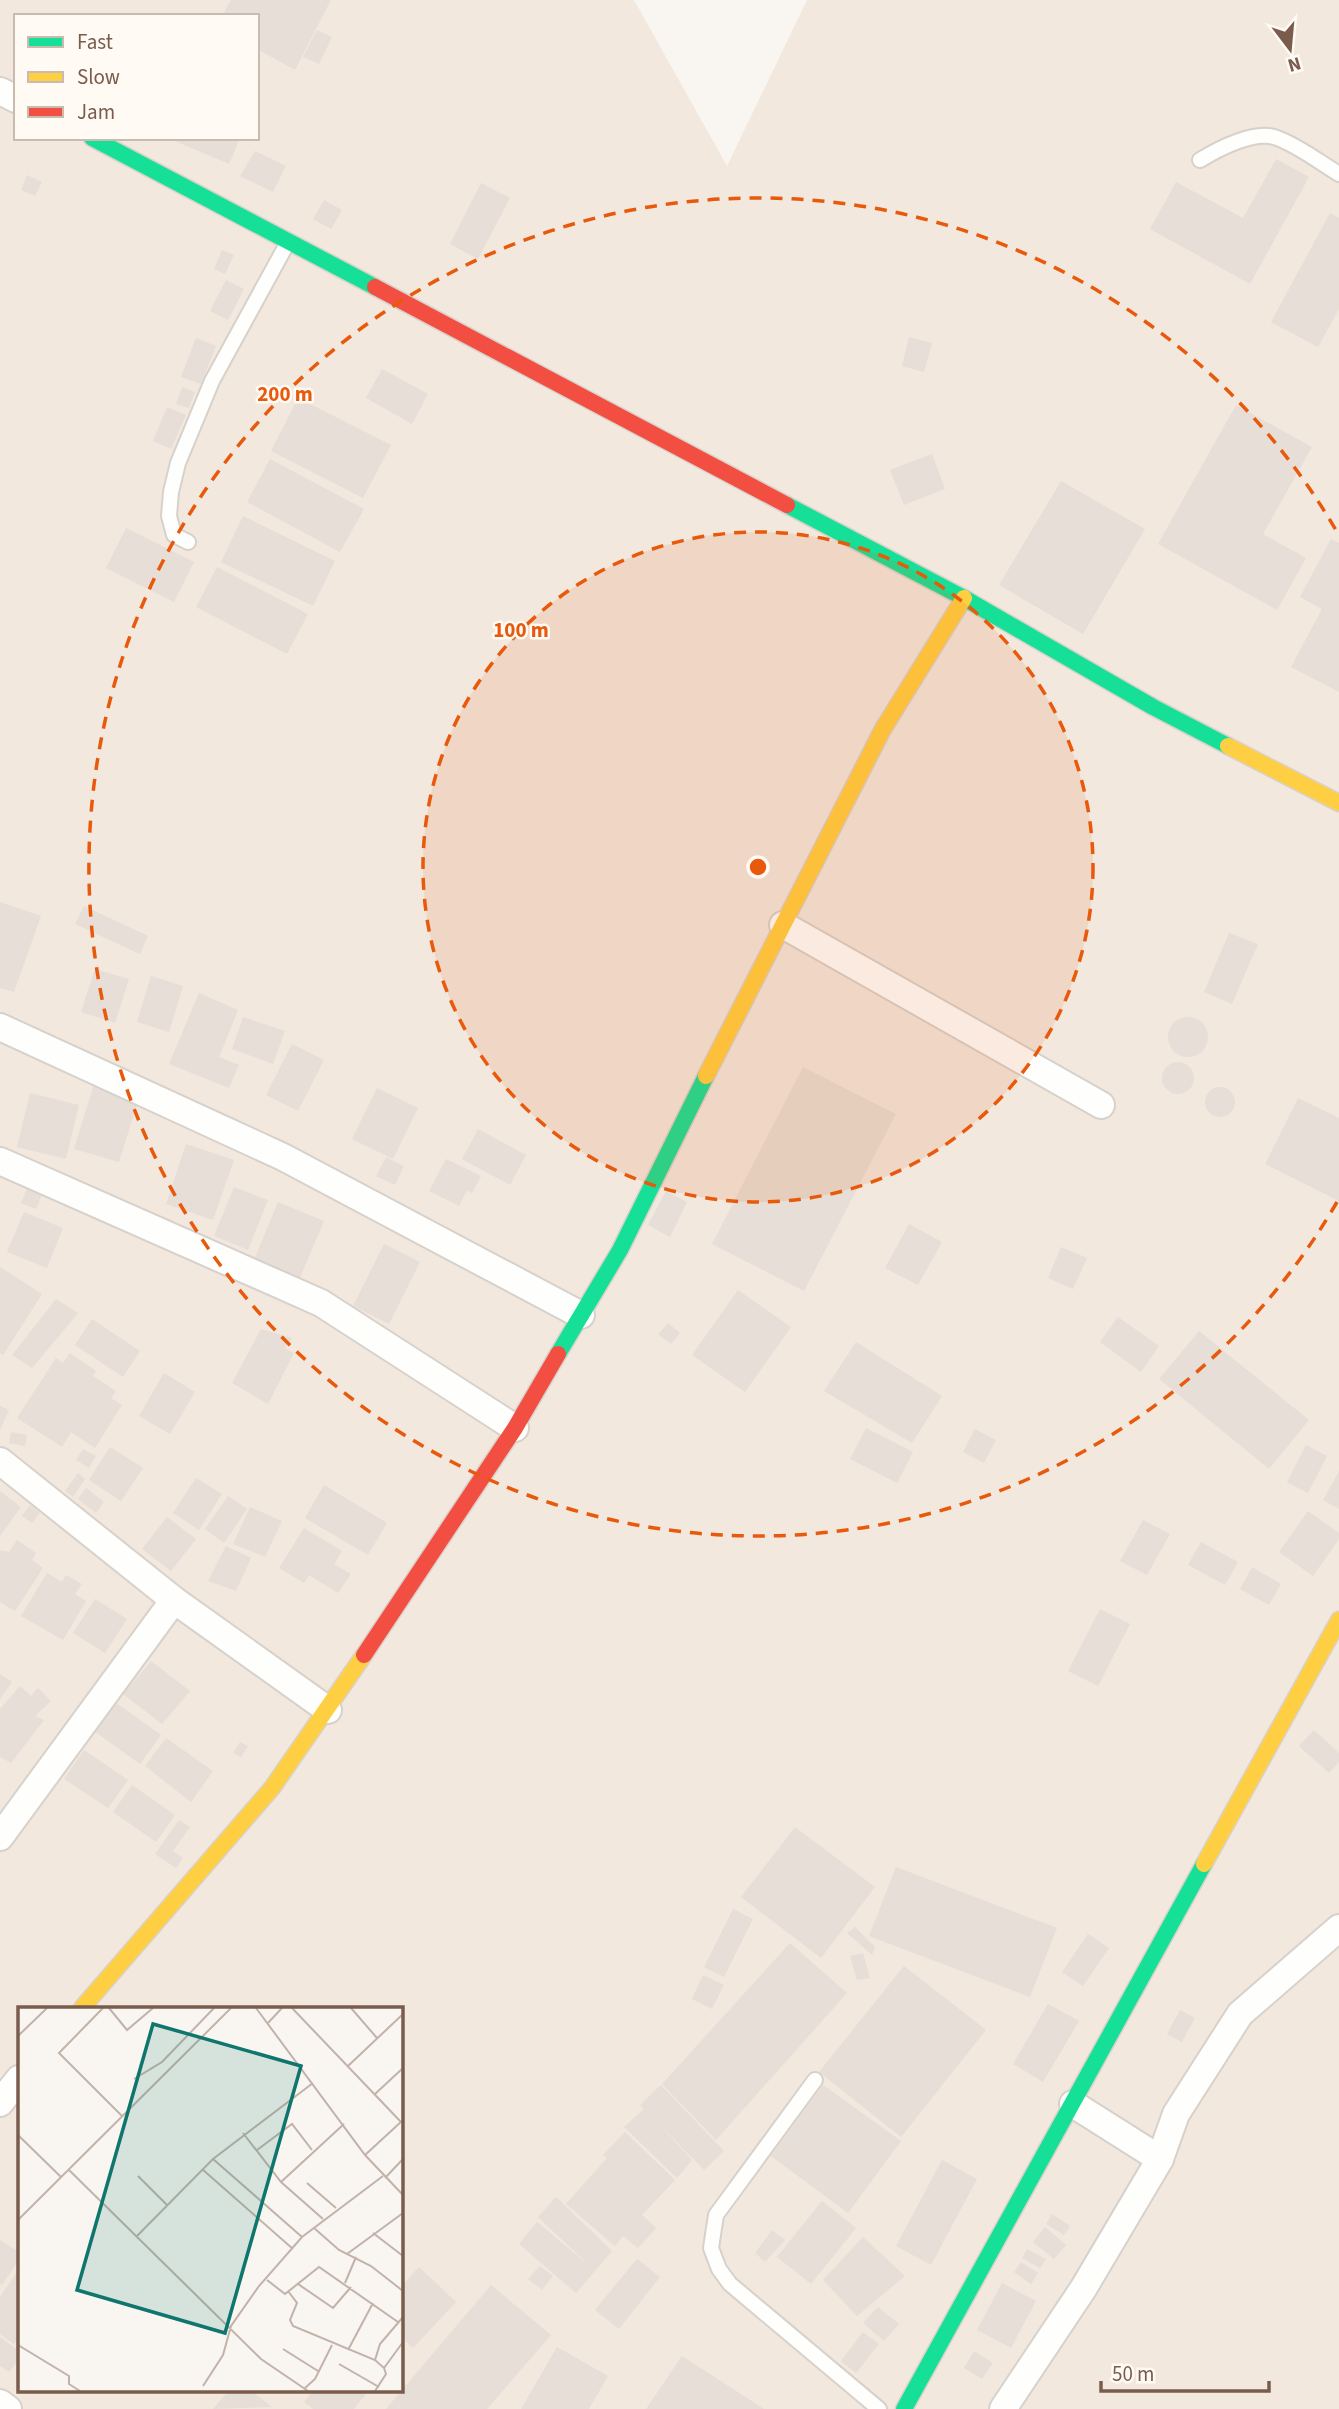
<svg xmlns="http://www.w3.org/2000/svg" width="1339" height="2409" font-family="'Source Sans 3',sans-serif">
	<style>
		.residential { fill: #f2e8de; fill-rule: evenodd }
		.building { fill: #e6ded7 }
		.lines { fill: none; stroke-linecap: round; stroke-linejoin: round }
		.lane-casing { stroke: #d7d1cb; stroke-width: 18 }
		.street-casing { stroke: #d7d1cb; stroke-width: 30 }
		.fast-casing { stroke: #d9d2cb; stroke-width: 19 }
		.slow-casing { stroke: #d9d2cb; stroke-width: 19 }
		.jam-casing { stroke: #d9d2cb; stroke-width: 19 }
		.lane { stroke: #fefefd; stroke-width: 14 }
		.street { stroke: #fefefd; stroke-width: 26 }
		.fast { stroke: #16e098; stroke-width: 16 }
		.slow { stroke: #ffcf43; stroke-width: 16 }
		.jam { stroke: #f24e42; stroke-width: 16 }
		.ring { fill: none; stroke: #e8590c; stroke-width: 3.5; stroke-dasharray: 12 9 }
		.inset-road { fill: none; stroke: #c2b3aa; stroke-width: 2 }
		.view { fill: #0f766e; fill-opacity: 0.15; stroke: #0f766e; stroke-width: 3.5 }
		.inset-edge { fill: none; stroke: #7a5c4d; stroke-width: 3.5 }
		.centre { fill: #e8590c; stroke: #fffaf3; stroke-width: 3.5 }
		.ring-label { font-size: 21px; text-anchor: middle; font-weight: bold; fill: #e8590c; stroke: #fffaf3; stroke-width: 5; stroke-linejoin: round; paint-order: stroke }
	</style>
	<rect width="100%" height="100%" fill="#f9f5f0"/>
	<!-- residential -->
	<path class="residential" d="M0 0H634L727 166 807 0H1339V2409H0ZM16 16H257V138H16ZM19 2008H401V2390H19Z"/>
	<!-- building -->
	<g class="building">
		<path d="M231 0H331L295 70 257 49V16H222Z"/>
		<path d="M317 30 332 37 319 64 303 57Z"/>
		<path d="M168 138H240L229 164Z"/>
		<path d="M255 151 286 166 273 192 240 176Z"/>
		<path d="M1276 159 1309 177 1250 284 1150 229 1176 182 1243 218Z"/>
		<path d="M27 175 42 182 35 196 21 190Z"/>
		<path d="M481 183 510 198 478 259 450 244Z"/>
		<path d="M324 200 342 210 331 229 313 219Z"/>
		<path d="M1330 213 1339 218V309L1318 347 1271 322Z"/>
		<path d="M222 250 234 255 225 274 214 269Z"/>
		<path d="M226 280 244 289 228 320 210 311Z"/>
		<path d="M909 337 932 343 924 372 902 366Z"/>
		<path d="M196 338 216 346 201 384 181 377Z"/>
		<path d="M382 369 428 394 412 424 366 398Z"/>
		<path d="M182 387 195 392 189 408 176 404Z"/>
		<path d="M298 398 391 445 363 498 271 451Z"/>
		<path d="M1236 405 1312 447 1263 534 1306 558 1277 610 1158 544Z"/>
		<path d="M167 407 186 415 171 449 153 441Z"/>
		<path d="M932 454 945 489 904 505 890 470Z"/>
		<path d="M270 459 364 509 340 552 247 502Z"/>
		<path d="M1061 481 1145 529 1083 634 999 585Z"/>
		<path d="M243 516 335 561 313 606 221 562Z"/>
		<path d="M126 528 194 562 174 602 106 568Z"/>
		<path d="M1331 539 1339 543V692L1291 667 1322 609 1300 597Z"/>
		<path d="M217 567 308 614 287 654 196 607Z"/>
		<path d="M0 902 41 916 14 992 0 988Z"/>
		<path d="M84 906 148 936 140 954 75 924Z"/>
		<path d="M1229 933 1258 944 1232 1004 1204 992Z"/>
		<path d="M95 969 129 979 115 1023 81 1012Z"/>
		<path d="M151 976 183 986 169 1032 137 1022Z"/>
		<path d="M199 993 238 1010 219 1057 239 1065 229 1088 169 1064Z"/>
		<path d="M243 1017 285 1031 273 1064 232 1049Z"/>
		<circle cx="1188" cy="1037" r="20"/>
		<path d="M292 1044 324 1060 298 1111 266 1095Z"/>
		<circle cx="1178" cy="1078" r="16"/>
		<path d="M803 1067 896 1114 804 1291 712 1244Z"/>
		<path d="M94 1084 139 1098 119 1162 74 1149Z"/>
		<circle cx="1220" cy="1102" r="15"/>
		<path d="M377 1088 418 1108 393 1159 352 1139Z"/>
		<path d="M30 1093 79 1105 66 1159 17 1147Z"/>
		<path d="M1298 1098 1339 1118V1201L1265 1164Z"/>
		<path d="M478 1129 526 1155 510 1185 462 1159Z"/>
		<path d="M186 1144 234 1160 213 1220 166 1204Z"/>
		<path d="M386 1157 404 1166 395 1185 376 1176Z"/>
		<path d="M446 1159 481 1176 472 1193 467 1190 459 1206 429 1191Z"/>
		<path d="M28 1186 43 1192 36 1209 21 1203Z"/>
		<path d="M234 1187 268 1200 248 1250 214 1236Z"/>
		<path d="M666 1191 687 1202 670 1237 648 1225Z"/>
		<path d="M278 1202 324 1221 299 1280 254 1260Z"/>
		<path d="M24 1212 63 1228 47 1268 7 1252Z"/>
		<path d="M909 1224 942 1242 918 1285 885 1268Z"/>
		<path d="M384 1244 420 1262 389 1324 353 1306Z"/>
		<path d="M1061 1247 1087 1258 1073 1289 1048 1278Z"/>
		<path d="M0 1267 42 1294 3 1355 0 1353Z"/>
		<path d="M738 1290 791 1327 745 1392 692 1355Z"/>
		<path d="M56 1299 78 1313 32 1368 12 1355Z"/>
		<path d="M1118 1317 1159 1346 1141 1372 1100 1342Z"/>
		<path d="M92 1319 140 1351 123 1377 75 1345Z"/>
		<path d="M668 1323 680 1333 671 1344 658 1334Z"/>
		<path d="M261 1329 292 1338 285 1348 294 1353 268 1404 232 1383Z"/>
		<path d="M1199 1331 1309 1420 1269 1469 1159 1379Z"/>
		<path d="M856 1342 942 1396 912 1443 824 1391Z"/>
		<path d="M70 1353 96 1371 93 1376 116 1391 111 1398 122 1405 95 1448 71 1432 62 1447 17 1418 56 1358 63 1363Z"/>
		<path d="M164 1373 195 1392 170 1434 139 1416Z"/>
		<path d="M0 1406 9 1410 0 1430Z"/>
		<path d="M866 1428 913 1452 897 1483 850 1459Z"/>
		<path d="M975 1429 996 1440 984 1463 963 1452Z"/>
		<path d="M11 1432 27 1435 25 1446 9 1443Z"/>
		<path d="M1306 1445 1327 1456 1308 1493 1287 1482Z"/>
		<path d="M110 1447 143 1468 121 1501 89 1480Z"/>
		<path d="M83 1449 96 1456 89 1468 76 1460Z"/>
		<path d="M1339 1471V1509L1323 1500Z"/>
		<path d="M78 1473 85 1479 73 1497 65 1491Z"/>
		<path d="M196 1478 222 1494 199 1530 173 1513Z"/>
		<path d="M324 1485 387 1523 368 1555 305 1518Z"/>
		<path d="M86 1488 104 1502 96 1513 78 1499Z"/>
		<path d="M0 1491 21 1507 0 1536Z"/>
		<path d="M228 1496 247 1509 224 1543 205 1529Z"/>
		<path d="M30 1505 40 1513 32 1523 22 1516Z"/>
		<path d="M250 1507 282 1521 265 1557 233 1544Z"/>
		<path d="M1308 1511 1339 1533V1539L1313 1576 1279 1552Z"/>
		<path d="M167 1517 196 1539 171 1571 142 1549Z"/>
		<path d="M1143 1520 1170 1534 1147 1575 1120 1561Z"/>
		<path d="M304 1528 342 1551 334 1564 351 1574 338 1593 309 1575 304 1583 279 1568Z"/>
		<path d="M17 1540 36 1553 32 1560 43 1568 15 1611 0 1602V1552L1 1550 9 1552Z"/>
		<path d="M1201 1542 1238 1562 1225 1585 1188 1565Z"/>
		<path d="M226 1546 251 1558 236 1591 208 1581Z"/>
		<path d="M1252 1567 1281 1584 1269 1605 1240 1589Z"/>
		<path d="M47 1573 62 1582 66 1575 82 1584 75 1594 86 1601 63 1640 21 1616Z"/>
		<path d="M95 1599 127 1619 105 1653 73 1633Z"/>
		<path d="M1100 1609 1130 1624 1098 1686 1068 1671Z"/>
		<path d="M151 1661 190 1691 162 1724 123 1694Z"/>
		<path d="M0 1674 12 1682 0 1699Z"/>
		<path d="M20 1686 31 1696 38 1688 51 1701 35 1716 44 1720 11 1763 0 1757V1709Z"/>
		<path d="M115 1702 161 1735 140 1764 94 1731Z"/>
		<path d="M1314 1730 1339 1753V1762L1329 1773 1299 1746Z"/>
		<path d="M166 1738 213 1771 191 1802 145 1766Z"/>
		<path d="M240 1742 248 1746 241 1757 233 1753Z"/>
		<path d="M84 1750 128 1780 108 1808 64 1779Z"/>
		<path d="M132 1785 175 1815 156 1842 113 1812Z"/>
		<path d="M179 1820 190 1827 173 1851 183 1858 176 1868 155 1854Z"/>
		<path d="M795 1827 875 1887 821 1958 741 1897Z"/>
		<path d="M896 1867 1057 1928 1030 1997 869 1936Z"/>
		<path d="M733 1909 753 1919 724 1977 704 1967Z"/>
		<path d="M855 1927 875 1947 872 1955 847 1933Z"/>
		<path d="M1088 1934 1109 1948 1083 1986 1062 1972Z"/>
		<path d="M790 1943 847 1993 716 2140 662 2084Z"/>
		<path d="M863 1953 870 1978 857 1980 850 1956Z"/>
		<path d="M904 1966 986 2030 901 2137 819 2072Z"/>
		<path d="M703 1975 724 1985 712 2009 692 1999Z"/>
		<path d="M1048 2004 1079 2021 1043 2082 1013 2064Z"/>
		<path d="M1180 2010 1195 2018 1182 2042 1167 2034Z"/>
		<path d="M661 2085 724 2151 704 2170 655 2120 692 2160 677 2178 624 2127 644 2109 640 2105Z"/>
		<path d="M823 2085 901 2141 848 2213 771 2156Z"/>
		<path d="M625 2132 675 2180 642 2215 656 2228 638 2248 623 2236 615 2246 566 2204 607 2158 603 2155Z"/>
		<path d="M942 2160 977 2179 931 2265 896 2246Z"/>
		<path d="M556 2197 612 2251 576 2293 519 2244 537 2222 590 2266 538 2217Z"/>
		<path d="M822 2201 856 2228 811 2284 777 2257Z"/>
		<path d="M1052 2214 1070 2226 1064 2235 1046 2224Z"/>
		<path d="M1045 2227 1066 2245 1054 2259 1033 2242Z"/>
		<path d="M772 2230 785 2240 765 2262 755 2253Z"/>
		<path d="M863 2237 905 2276 857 2316 823 2280Z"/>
		<path d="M0 2240 19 2252V2260L2 2285 0 2284Z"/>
		<path d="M1027 2249 1046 2259 1040 2268 1022 2258Z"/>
		<path d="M637 2259 660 2277 619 2329 595 2310Z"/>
		<path d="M1021 2262 1038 2273 1031 2284 1014 2272Z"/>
		<path d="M540 2266 553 2276 542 2290 528 2279Z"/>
		<path d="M419 2267 456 2302 413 2348 401 2337V2287Z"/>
		<path d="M19 2269V2337L14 2344 0 2334V2297Z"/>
		<path d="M1002 2283 1036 2301 1011 2348 977 2330Z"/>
		<path d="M491 2285 551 2335 487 2409H386Z"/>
		<path d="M878 2307 899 2324 884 2341 863 2323Z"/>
		<path d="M863 2332 879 2344 856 2373 841 2361Z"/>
		<path d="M0 2337 19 2351V2359L9 2372 0 2366Z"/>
		<path d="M557 2347 608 2376 589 2409H521Z"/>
		<path d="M974 2351 993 2363 982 2379 964 2368Z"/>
		<path d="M682 2356 764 2409H646Z"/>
		<path d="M229 2390H250L272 2407 213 2409Z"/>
		<path d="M313 2390H369L354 2409H313L304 2402Z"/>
	</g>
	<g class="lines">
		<!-- lane casing -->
		<g class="lane-casing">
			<g id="lane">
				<path d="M1200 160C1218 149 1256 129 1277 138 1299 146 1319 162 1339 174"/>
				<path d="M188 542 174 535 169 516 171 492 178 463 212 381 288 242"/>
				<path d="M815 2080 716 2215 711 2248 719 2269 730 2284 879 2409"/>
			</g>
		</g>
		<!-- street casing -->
		<g class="street-casing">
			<g id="street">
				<path d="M0 91 16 99"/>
				<path d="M783 925 1101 1105"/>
				<path d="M0 1027 283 1157 581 1315"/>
				<path d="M0 1161 321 1303 515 1428"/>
				<path d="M0 1461 174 1600 328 1710"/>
				<path d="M0 1837 174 1600"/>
				<path d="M0 2103 19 2079"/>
				<path d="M1073 2104 1160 2159"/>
				<path d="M0 2403 8 2409"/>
				<path d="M1003 2409 1083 2289 1160 2159 1176 2114 1240 2014 1339 1928"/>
			</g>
		</g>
		<!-- fast casing -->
		<g class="fast-casing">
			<g id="fast">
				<path d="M92 138 375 287"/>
				<path d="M787 505 964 598 1153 707 1228 746"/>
				<path d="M558 1354 620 1250 706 1076"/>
				<path d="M904 2409 1204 1864"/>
			</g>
		</g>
		<!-- slow casing -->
		<g class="slow-casing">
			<g id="slow">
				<path d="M1228 746 1339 803"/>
				<path d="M706 1076 883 729 964 598"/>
				<path d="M1204 1864 1339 1620"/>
				<path d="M82 2008 272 1788 364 1655"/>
			</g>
		</g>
		<!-- jam casing -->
		<g class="jam-casing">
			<g id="jam">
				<path d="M375 287 787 505"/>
				<path d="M364 1655 515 1428 558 1354"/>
			</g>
		</g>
		<!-- lane -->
		<use href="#lane" class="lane"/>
		<!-- street -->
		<use href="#street" class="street"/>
		<!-- fast -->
		<use href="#fast" class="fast"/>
		<!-- slow -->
		<use href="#slow" class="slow"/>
		<!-- jam -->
		<use href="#jam" class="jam"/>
	</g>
	<!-- distance rings -->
	<circle cx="758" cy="867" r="335" fill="#e8590c" fill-opacity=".12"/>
	<g class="ring">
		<circle cx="758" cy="867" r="335"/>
		<path d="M1337 1202A669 669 0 1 1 1337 532"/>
	</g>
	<!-- overview -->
	<g transform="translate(18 2007)">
		<rect width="385" height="385" fill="#f9f5f0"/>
		<path class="inset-road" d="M85 1 41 46 105 110M91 1 109 23 135 1M238 1 347 148 385 188M274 1 383 115M333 1 359 31M249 17 264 1M0 29 29 1M330 59 385 7M116 72 144 55 196 1M357 87 385 61M225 126 263 175 305 212M0 128 43 170M239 143 274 117 294 143M347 148 384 114M195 152 284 230M184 162 275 242M51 163 243 352 290 384M120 169 150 199M367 171 385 152M263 175 326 117M289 176 318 201M0 213 213 1M296 221 321 243 353 259 385 284M355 226 385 249M119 229 195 152 295 76M329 247 385 206M249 273 267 287 301 260 380 315M327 276 338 250M280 277 315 301 333 280M270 284 279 296 272 313 275 319 357 353 366 361 368 367 357 384M0 338 51 369V377L62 384M265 342 300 364M330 343 355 296M357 353 362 337 385 310M321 357 361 380M366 361 385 335M185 379 205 348 213 319 241 279 284 230 365 169M287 381 297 372 314 338"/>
		<path class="view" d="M135 17 283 59 207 326 59 283Z"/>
		<rect width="385" height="385" class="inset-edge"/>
	</g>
	<circle cx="758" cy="867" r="10" class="centre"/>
	<g class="ring-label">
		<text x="285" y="401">200 m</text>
		<text x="521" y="637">100 m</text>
	</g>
	<!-- legend -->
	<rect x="14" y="14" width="245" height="126" fill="#fffaf3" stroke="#cabbb1" stroke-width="2"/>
	<rect x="28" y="37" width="35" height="10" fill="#16e098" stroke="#cabbb1" stroke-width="2"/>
	<text x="77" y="49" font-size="21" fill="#7a5c4d">Fast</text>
	<rect x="28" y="72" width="35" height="10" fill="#ffcf43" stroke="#cabbb1" stroke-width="2"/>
	<text x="77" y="84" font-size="21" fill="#7a5c4d">Slow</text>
	<rect x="28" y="107" width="35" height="10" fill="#f24e42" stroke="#cabbb1" stroke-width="2"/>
	<text x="77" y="119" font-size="21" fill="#7a5c4d">Jam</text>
	<!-- north arrow -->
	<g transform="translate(1290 49) rotate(164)" stroke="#fffaf3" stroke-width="5" paint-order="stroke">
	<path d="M0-5L12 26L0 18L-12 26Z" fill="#7a5c4d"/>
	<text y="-10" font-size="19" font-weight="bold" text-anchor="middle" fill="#7a5c4d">N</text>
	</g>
	<!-- scale -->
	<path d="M1101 2381v10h168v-10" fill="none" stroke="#7a5c4d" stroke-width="3.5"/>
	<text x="1112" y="2381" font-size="21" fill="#7a5c4d" stroke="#fffaf3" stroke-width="5" paint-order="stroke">50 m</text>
</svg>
